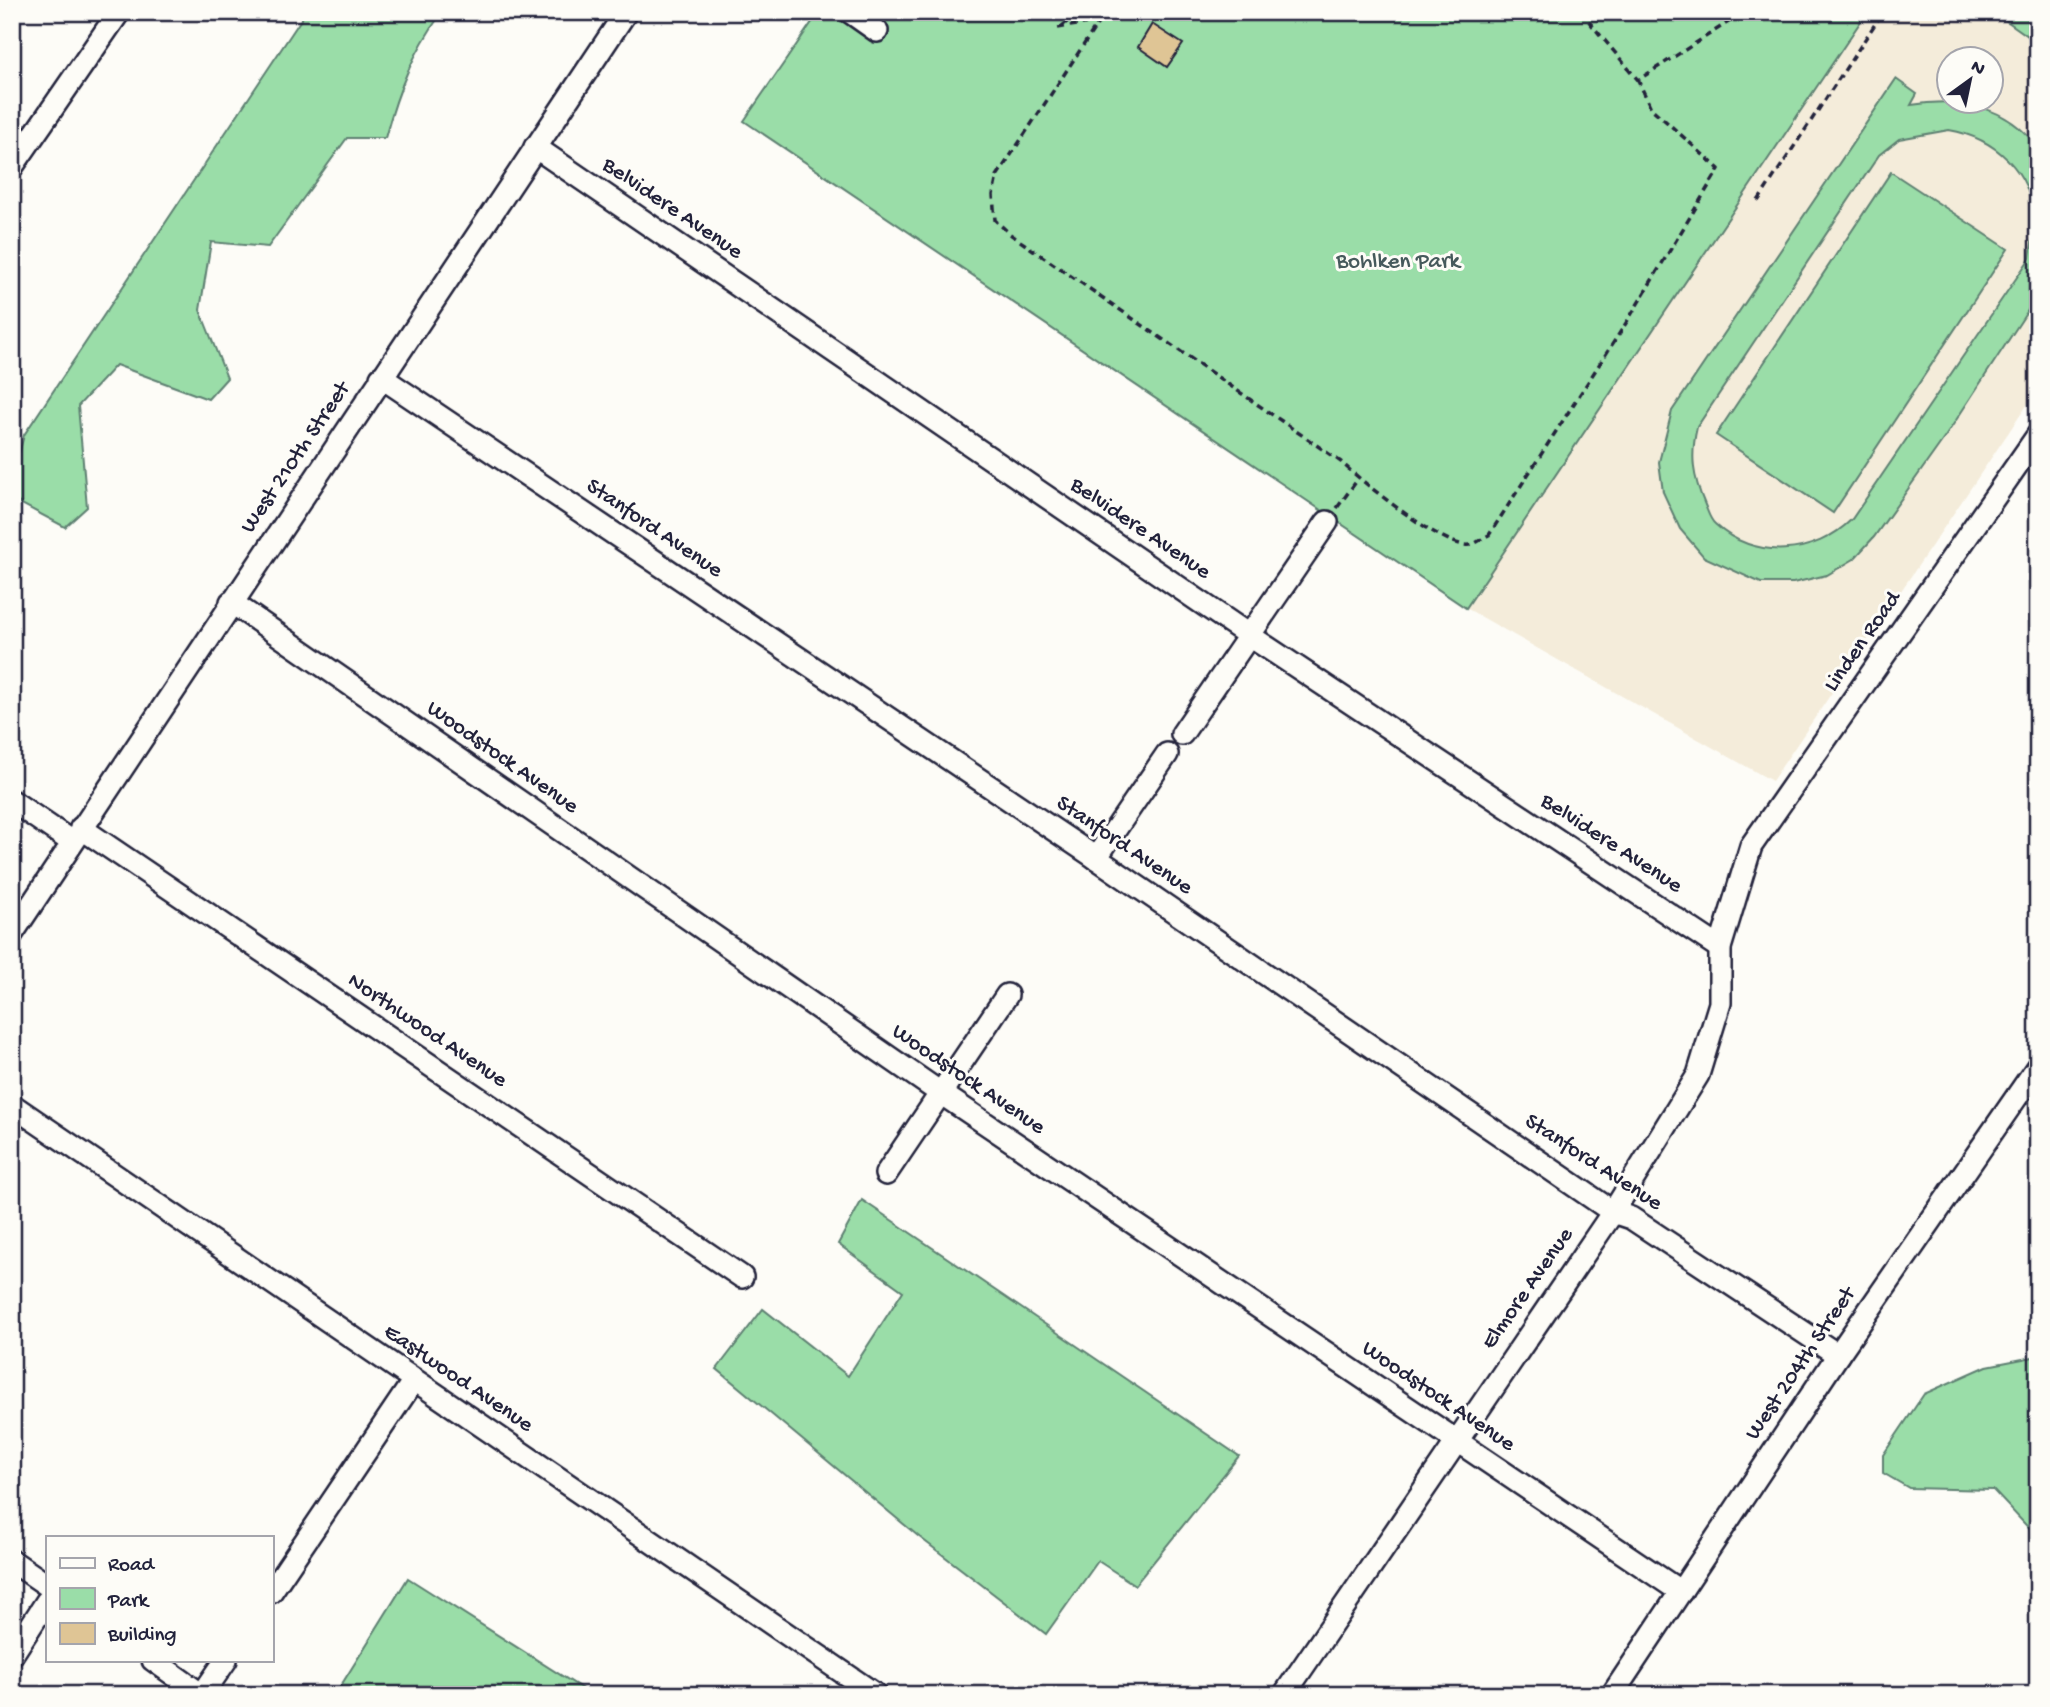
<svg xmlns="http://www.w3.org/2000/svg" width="2050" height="1707" font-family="'Gochi Hand',sans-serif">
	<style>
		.built { fill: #f4ecda; fill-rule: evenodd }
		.green { fill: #9adda8; stroke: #5e8072; stroke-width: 2; fill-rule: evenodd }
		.building { fill: #dfc595; stroke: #22223b; stroke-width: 2 }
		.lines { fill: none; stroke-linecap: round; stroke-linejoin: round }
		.minor-casing { stroke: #22223b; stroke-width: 26 }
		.path { stroke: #22223b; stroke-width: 3.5; stroke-dasharray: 7 5; stroke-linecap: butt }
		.minor { stroke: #fdfcf7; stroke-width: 21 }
		.labels { text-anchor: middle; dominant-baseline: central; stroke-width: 6; stroke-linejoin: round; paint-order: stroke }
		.street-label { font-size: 23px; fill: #22223b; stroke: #fdfcf7 }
		.park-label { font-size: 23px; fill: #465a5c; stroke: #fdfcf7 }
	</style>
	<rect width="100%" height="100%" fill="#fdfcf7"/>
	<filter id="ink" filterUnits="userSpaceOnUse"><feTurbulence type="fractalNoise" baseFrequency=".0143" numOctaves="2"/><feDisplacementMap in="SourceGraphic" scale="14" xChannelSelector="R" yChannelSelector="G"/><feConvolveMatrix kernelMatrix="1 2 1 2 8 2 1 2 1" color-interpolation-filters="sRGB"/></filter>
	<g filter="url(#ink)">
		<!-- built -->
		<path class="built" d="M1867 12H2038V389L1772 781 1466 608ZM1948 60H1990V102H1948Z"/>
		<!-- green -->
		<g class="green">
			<path d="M306 12H442C412 55 399 87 385 138H347L268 247 211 242 200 310 227 378 208 399 116 365 78 406 87 507 65 527 12 499V480L24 435Z"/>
			<path d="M819 12H1867L1466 608 744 121Z"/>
			<path d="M1994 12H2038V43Z"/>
			<path d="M1896 79 1917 94 1911 105C1959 97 2007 105 2038 148V295L1945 437 1874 537 1854 559 1827 575 1793 583H1761L1704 557 1680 529 1663 492 1659 462 1672 411ZM1949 130C1995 138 2031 171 2034 220 2035 232 2031 246 2030 258L1852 519C1815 556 1754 561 1715 524 1710 520 1708 512 1705 505 1693 477 1690 457 1697 427L1879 155 1899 139Z"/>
			<path d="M1891 172 2008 249 1833 513 1716 435Z"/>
			<path d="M862 1200 1239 1456 1135 1585 1098 1561 1046 1634 918 1536 717 1369 763 1309 848 1376 903 1291 838 1244Z"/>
			<path d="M2038 1356V1538L1993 1490 1909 1488 1883 1473V1455L1924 1394 1987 1366Z"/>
			<path d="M408 1578 592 1695H335Z"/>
		</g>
		<!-- building -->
		<path class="building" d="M1152 24 1183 44 1167 67 1138 47Z"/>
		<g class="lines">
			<!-- minor casing -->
			<g class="minor-casing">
				<g id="minor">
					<path d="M850 12 877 31"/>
					<path d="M535 147 1250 636 1720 948"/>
					<path d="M12 167 119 12"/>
					<path d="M381 377 1096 858 1613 1212 1631 1218 1838 1355"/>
					<path d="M231 602 942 1094 1681 1592"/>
					<path d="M1182 734 1327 522"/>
					<path d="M12 801 72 842"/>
					<path d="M81 828 742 1277"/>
					<path d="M1096 858 1167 754"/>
					<path d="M12 934 626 12"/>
					<path d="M12 1105 876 1695"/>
					<path d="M886 1174 1007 995"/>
					<path d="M12 1561 47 1585"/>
					<path d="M271 1592 414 1380"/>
					<path d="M12 1655 47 1601"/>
					<path d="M153 1660 202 1695"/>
					<path d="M202 1695 226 1660"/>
					<path d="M1284 1695 1613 1212 1698 1075 1720 1003V948L1751 846 2038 435"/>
					<path d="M1612 1695 1838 1355 2038 1066"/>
				</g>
			</g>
			<!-- path -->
			<g class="path">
				<path d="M1581 12 1638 80 1744 12"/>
				<path d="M1100 20 997 176 993 195 995 220 1010 234 1341 462C1361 481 1444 549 1470 545 1476 544 1484 537 1489 535L1628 320 1719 169 1651 108 1638 80"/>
				<path d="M1062 26 1079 12"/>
				<path d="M1058 28 1156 12"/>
				<path d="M1758 201 1883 12"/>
				<path d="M1337 508 1358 479"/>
			</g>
			<!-- minor -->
			<use href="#minor" class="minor"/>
		</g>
	</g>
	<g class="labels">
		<!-- street labels -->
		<g class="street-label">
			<text transform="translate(672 209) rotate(34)">Belvidere Avenue</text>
			<text transform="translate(296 458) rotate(-56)">West 210th Street</text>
			<text transform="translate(654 529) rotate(34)">Stanford Avenue</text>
			<text transform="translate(1140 529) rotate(34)">Belvidere Avenue</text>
			<text transform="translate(1863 642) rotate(-55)">Linden Road</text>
			<text transform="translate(502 758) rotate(35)">Woodstock Avenue</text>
			<text transform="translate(1611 844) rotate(33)">Belvidere Avenue</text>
			<text transform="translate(1124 846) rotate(34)">Stanford Avenue</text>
			<text transform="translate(427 1031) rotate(34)">Northwood Avenue</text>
			<text transform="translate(968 1080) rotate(34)">Woodstock Avenue</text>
			<text transform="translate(1593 1163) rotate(33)">Stanford Avenue</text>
			<text transform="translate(1528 1289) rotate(-55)">Elmore Avenue</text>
			<text transform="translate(1801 1364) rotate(-56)">West 204th Street</text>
			<text transform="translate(458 1379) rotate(34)">Eastwood Avenue</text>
			<text transform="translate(1438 1397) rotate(34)">Woodstock Avenue</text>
		</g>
		<!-- park labels -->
		<g class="park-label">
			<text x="1398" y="262">Bohlken Park</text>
		</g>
	</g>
	<!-- margin -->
	<rect width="2050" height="1707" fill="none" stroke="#fdfcf7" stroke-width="42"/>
	<rect x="21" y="21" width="2008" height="1665" fill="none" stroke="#22223b" stroke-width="2.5" filter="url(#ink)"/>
	<!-- legend -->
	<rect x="46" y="1536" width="228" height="126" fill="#fdfcf7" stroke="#a5a5ac" stroke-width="2"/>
	<rect x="60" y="1558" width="35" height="10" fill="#fdfcf7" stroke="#a5a5ac" stroke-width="2"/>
	<text x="108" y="1570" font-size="21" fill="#22223b">Road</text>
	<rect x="60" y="1588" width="35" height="21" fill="#9adda8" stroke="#a5a5ac" stroke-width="2"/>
	<text x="108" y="1606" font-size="21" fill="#22223b">Park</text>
	<rect x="60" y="1623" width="35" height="21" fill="#dfc595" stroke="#a5a5ac" stroke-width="2"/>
	<text x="108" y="1640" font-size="21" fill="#22223b">Building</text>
	<!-- north arrow -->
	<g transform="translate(1970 80) rotate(33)"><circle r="33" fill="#fdfcf7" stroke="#a5a5ac" stroke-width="2"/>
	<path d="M0-5L12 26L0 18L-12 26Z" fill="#22223b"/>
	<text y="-10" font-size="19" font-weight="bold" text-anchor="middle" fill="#22223b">N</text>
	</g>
</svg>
